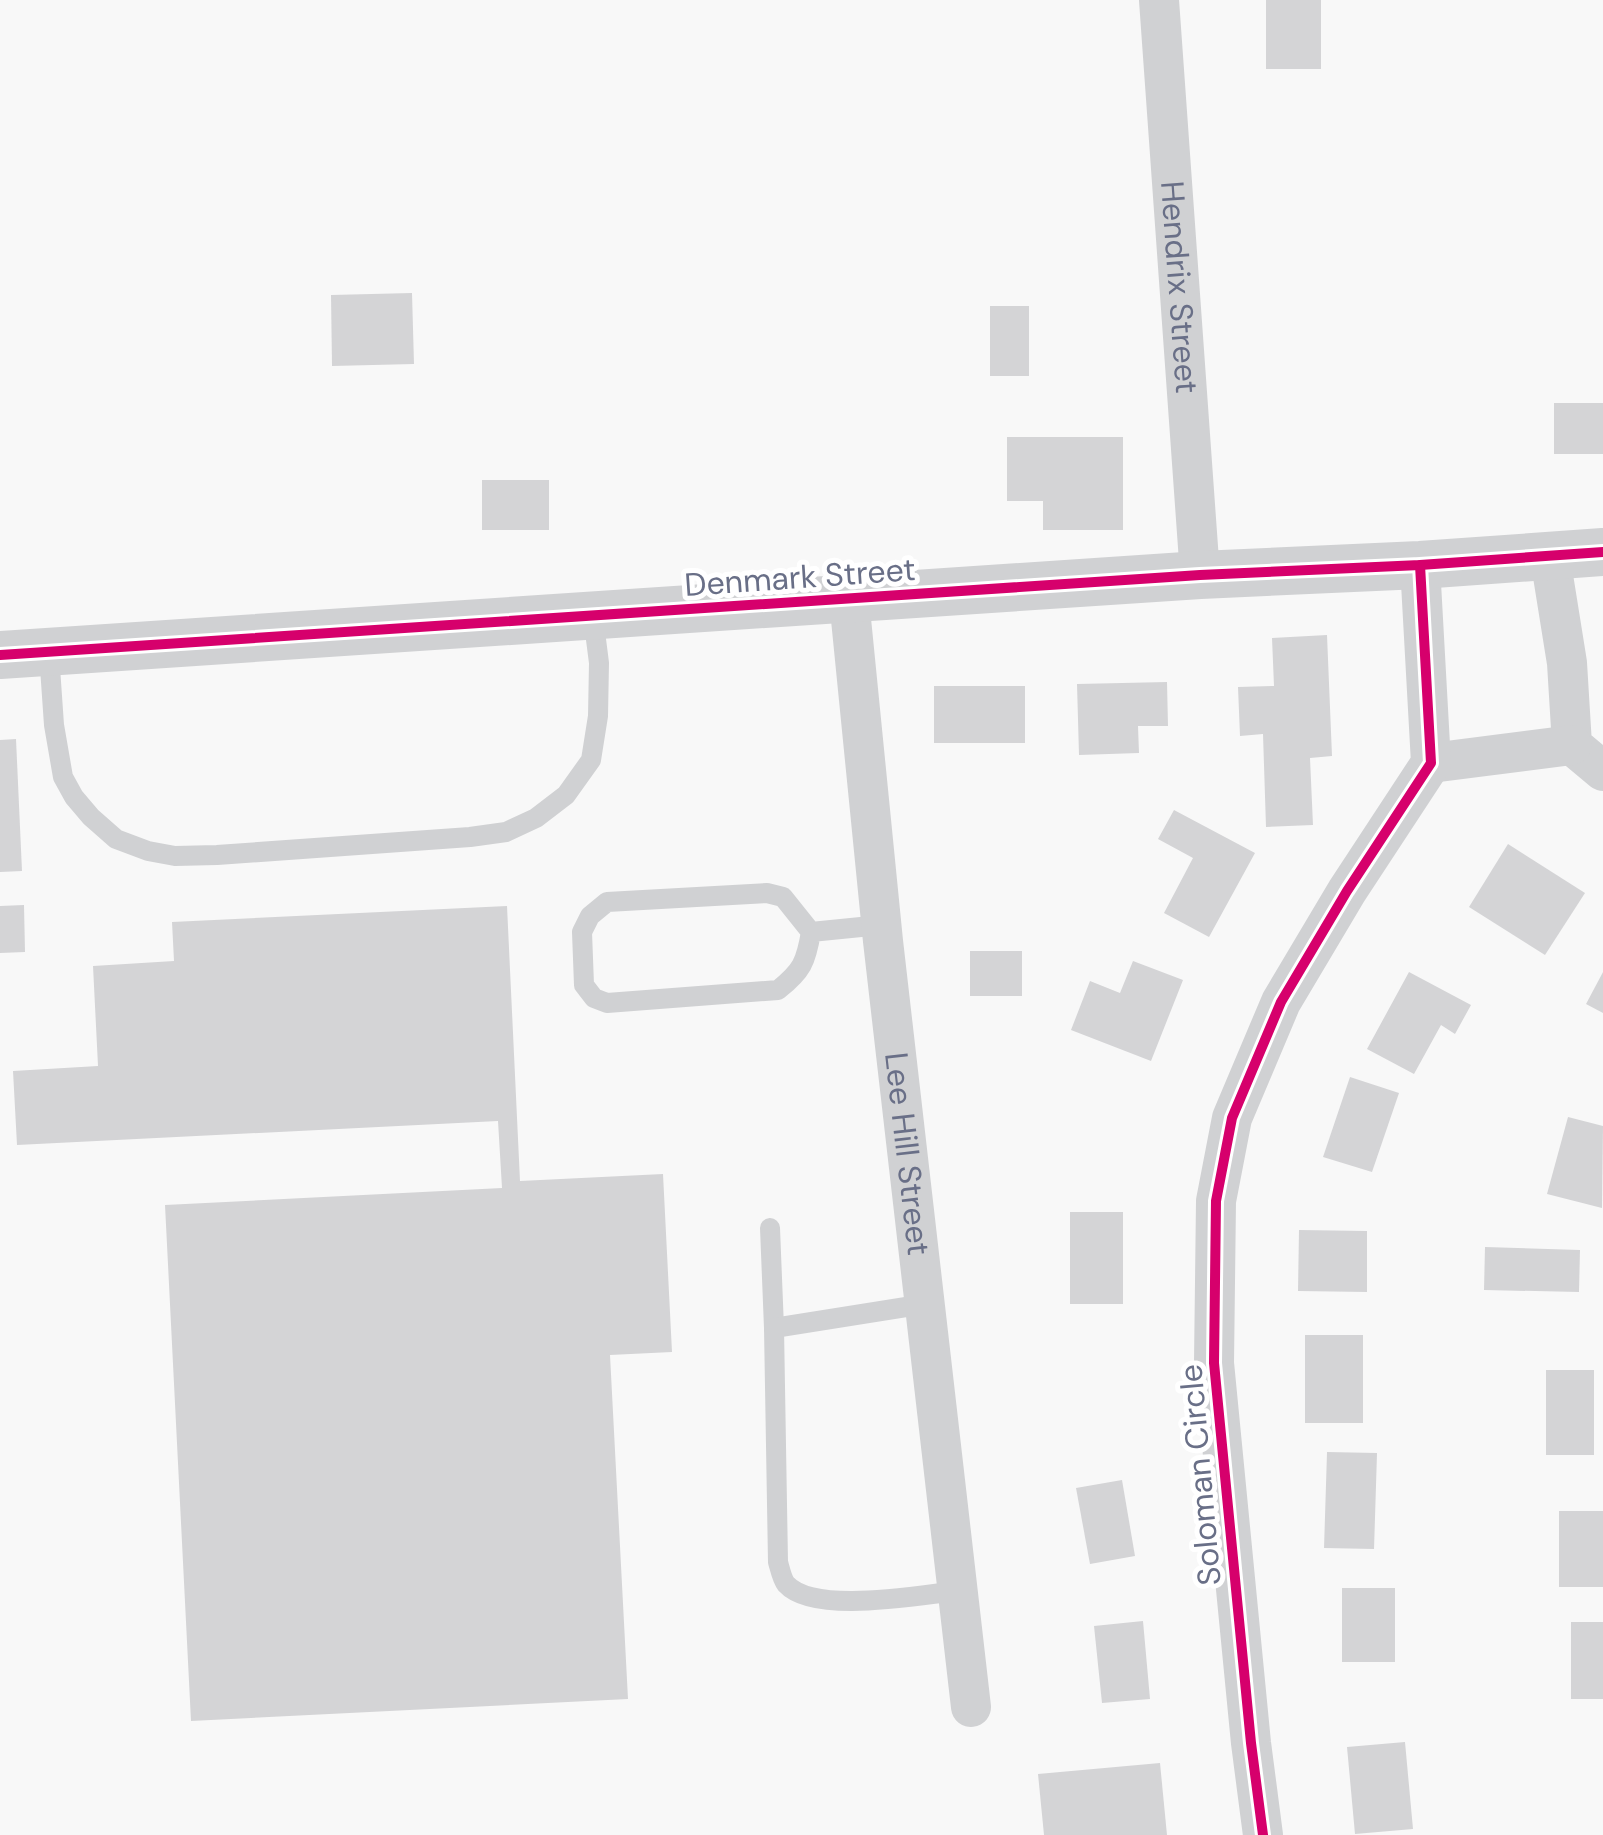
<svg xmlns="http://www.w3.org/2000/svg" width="1603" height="1835" font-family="'DM Sans',sans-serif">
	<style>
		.building { fill: #d4d4d6 }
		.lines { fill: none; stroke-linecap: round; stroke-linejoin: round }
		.service { stroke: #d0d1d3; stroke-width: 20 }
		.minor { stroke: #d0d1d3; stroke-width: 40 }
		.tertiary { stroke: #d0d1d3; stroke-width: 48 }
		.cycleway-casing { stroke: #fff; stroke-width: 16 }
		.cycleway { stroke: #d6006c; stroke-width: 10 }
		.labels { text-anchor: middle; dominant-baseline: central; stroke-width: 10; stroke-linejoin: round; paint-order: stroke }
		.street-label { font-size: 32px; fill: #696f87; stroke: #fff }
	</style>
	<rect width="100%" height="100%" fill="#f8f8f8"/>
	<!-- building -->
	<g class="building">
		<rect x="1266" y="0" width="55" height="69"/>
		<path d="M412 293 414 364 332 366 331 295Z"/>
		<rect x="990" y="306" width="39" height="70"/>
		<rect x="1554" y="403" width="49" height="51"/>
		<path d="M1007 437H1123V530H1043V501H1007Z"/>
		<rect x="482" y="480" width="67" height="50"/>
		<path d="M1327 635 1332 756 1310 758 1313 825 1266 827 1263 734 1240 736 1238 687 1274 686 1272 638Z"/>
		<path d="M1167 682 1168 726H1138L1139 753 1079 755 1077 684Z"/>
		<rect x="934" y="686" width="91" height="57"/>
		<path d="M16 739 22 871 0 872V740Z"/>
		<path d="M1174 810 1255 853 1209 937 1164 913 1193 858 1158 839Z"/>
		<path d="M1508 844 1585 893 1545 955 1469 907Z"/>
		<path d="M24 905 25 952 0 953V906Z"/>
		<path d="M507 906 520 1181 663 1174 672 1352 610 1355 628 1699 191 1721 165 1205 502 1188 498 1121 17 1145 13 1071 98 1066 93 966 174 961 172 922Z"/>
		<rect x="970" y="951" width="52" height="45"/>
		<path d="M1133 961 1183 980 1151 1061 1071 1030 1090 981 1120 993Z"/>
		<path d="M1409 972 1471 1005 1455 1034 1441 1025 1414 1074 1367 1049Z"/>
		<path d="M1603 972V1013L1586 1004Z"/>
		<path d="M1350 1077 1399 1093 1372 1172 1323 1157Z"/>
		<path d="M1568 1117 1603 1126 1602 1208 1547 1194Z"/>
		<rect x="1070" y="1212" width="53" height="92"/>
		<path d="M1299 1230 1367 1231V1292L1298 1291Z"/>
		<path d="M1485 1247 1580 1250 1579 1292 1484 1290Z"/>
		<rect x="1305" y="1335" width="58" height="88"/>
		<rect x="1546" y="1370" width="48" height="85"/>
		<path d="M1327 1452 1377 1453 1374 1549 1324 1548Z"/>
		<path d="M1122 1480 1135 1556 1090 1564 1076 1488Z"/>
		<rect x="1559" y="1511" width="44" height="76"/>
		<rect x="1342" y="1588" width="53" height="74"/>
		<path d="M1143 1621 1150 1699 1102 1703 1094 1626Z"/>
		<rect x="1571" y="1622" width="32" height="77"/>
		<path d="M1405 1742 1413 1829 1355 1834 1347 1747Z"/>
		<path d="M1160 1763 1167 1835H1044L1038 1774Z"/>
	</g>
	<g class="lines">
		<!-- service -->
		<g class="service">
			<path d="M49 653 54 725 63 777 74 797 91 817 116 839 148 851 175 856 217 855 470 837 506 832 536 818 566 795 591 760 598 716 599 663 593 616"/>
			<path d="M811 932C806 962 802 971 778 990L607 1003 594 998 584 985 582 932 590 916 607 902 767 893 783 897 811 932 881 925"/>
			<path d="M770 1228 774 1328"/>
			<path d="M925 1304 774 1328 778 1562C780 1569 782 1579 786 1584 814 1615 919 1595 958 1591"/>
		</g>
		<!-- minor -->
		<g class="minor">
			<path id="s1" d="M1159 0 1200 575"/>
			<path d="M1550 557 1567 663 1572 745 1603 771"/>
			<path id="s2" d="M849 599 883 941 971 1707"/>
			<path d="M1431 763 1572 745"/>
			<path d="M1263 1835 1251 1743 1214 1363 1216 1201 1232 1118 1281 1002 1347 891 1431 763 1420 565"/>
		</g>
		<!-- tertiary -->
		<path class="tertiary" d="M0 655 1200 575 1420 565 1603 552"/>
		<!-- cycleway casing -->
		<g class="cycleway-casing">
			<g id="cycleway">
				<path d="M0 655 1200 575 1420 565 1603 552"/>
				<path d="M1263 1835 1251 1743 1214 1363 1216 1201 1232 1118 1281 1002 1347 891 1431 763 1420 565"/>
			</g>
		</g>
		<!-- cycleway -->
		<use href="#cycleway" class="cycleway"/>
	</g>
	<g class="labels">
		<!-- street labels -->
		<g class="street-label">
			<text stroke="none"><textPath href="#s1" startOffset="288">Hendrix Street</textPath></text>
			<text transform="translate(800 577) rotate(-4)">Denmark Street</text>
			<text stroke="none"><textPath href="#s2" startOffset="558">Lee Hill Street</textPath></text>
			<text transform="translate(1200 1475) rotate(-95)">Soloman Circle</text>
		</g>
	</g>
</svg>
